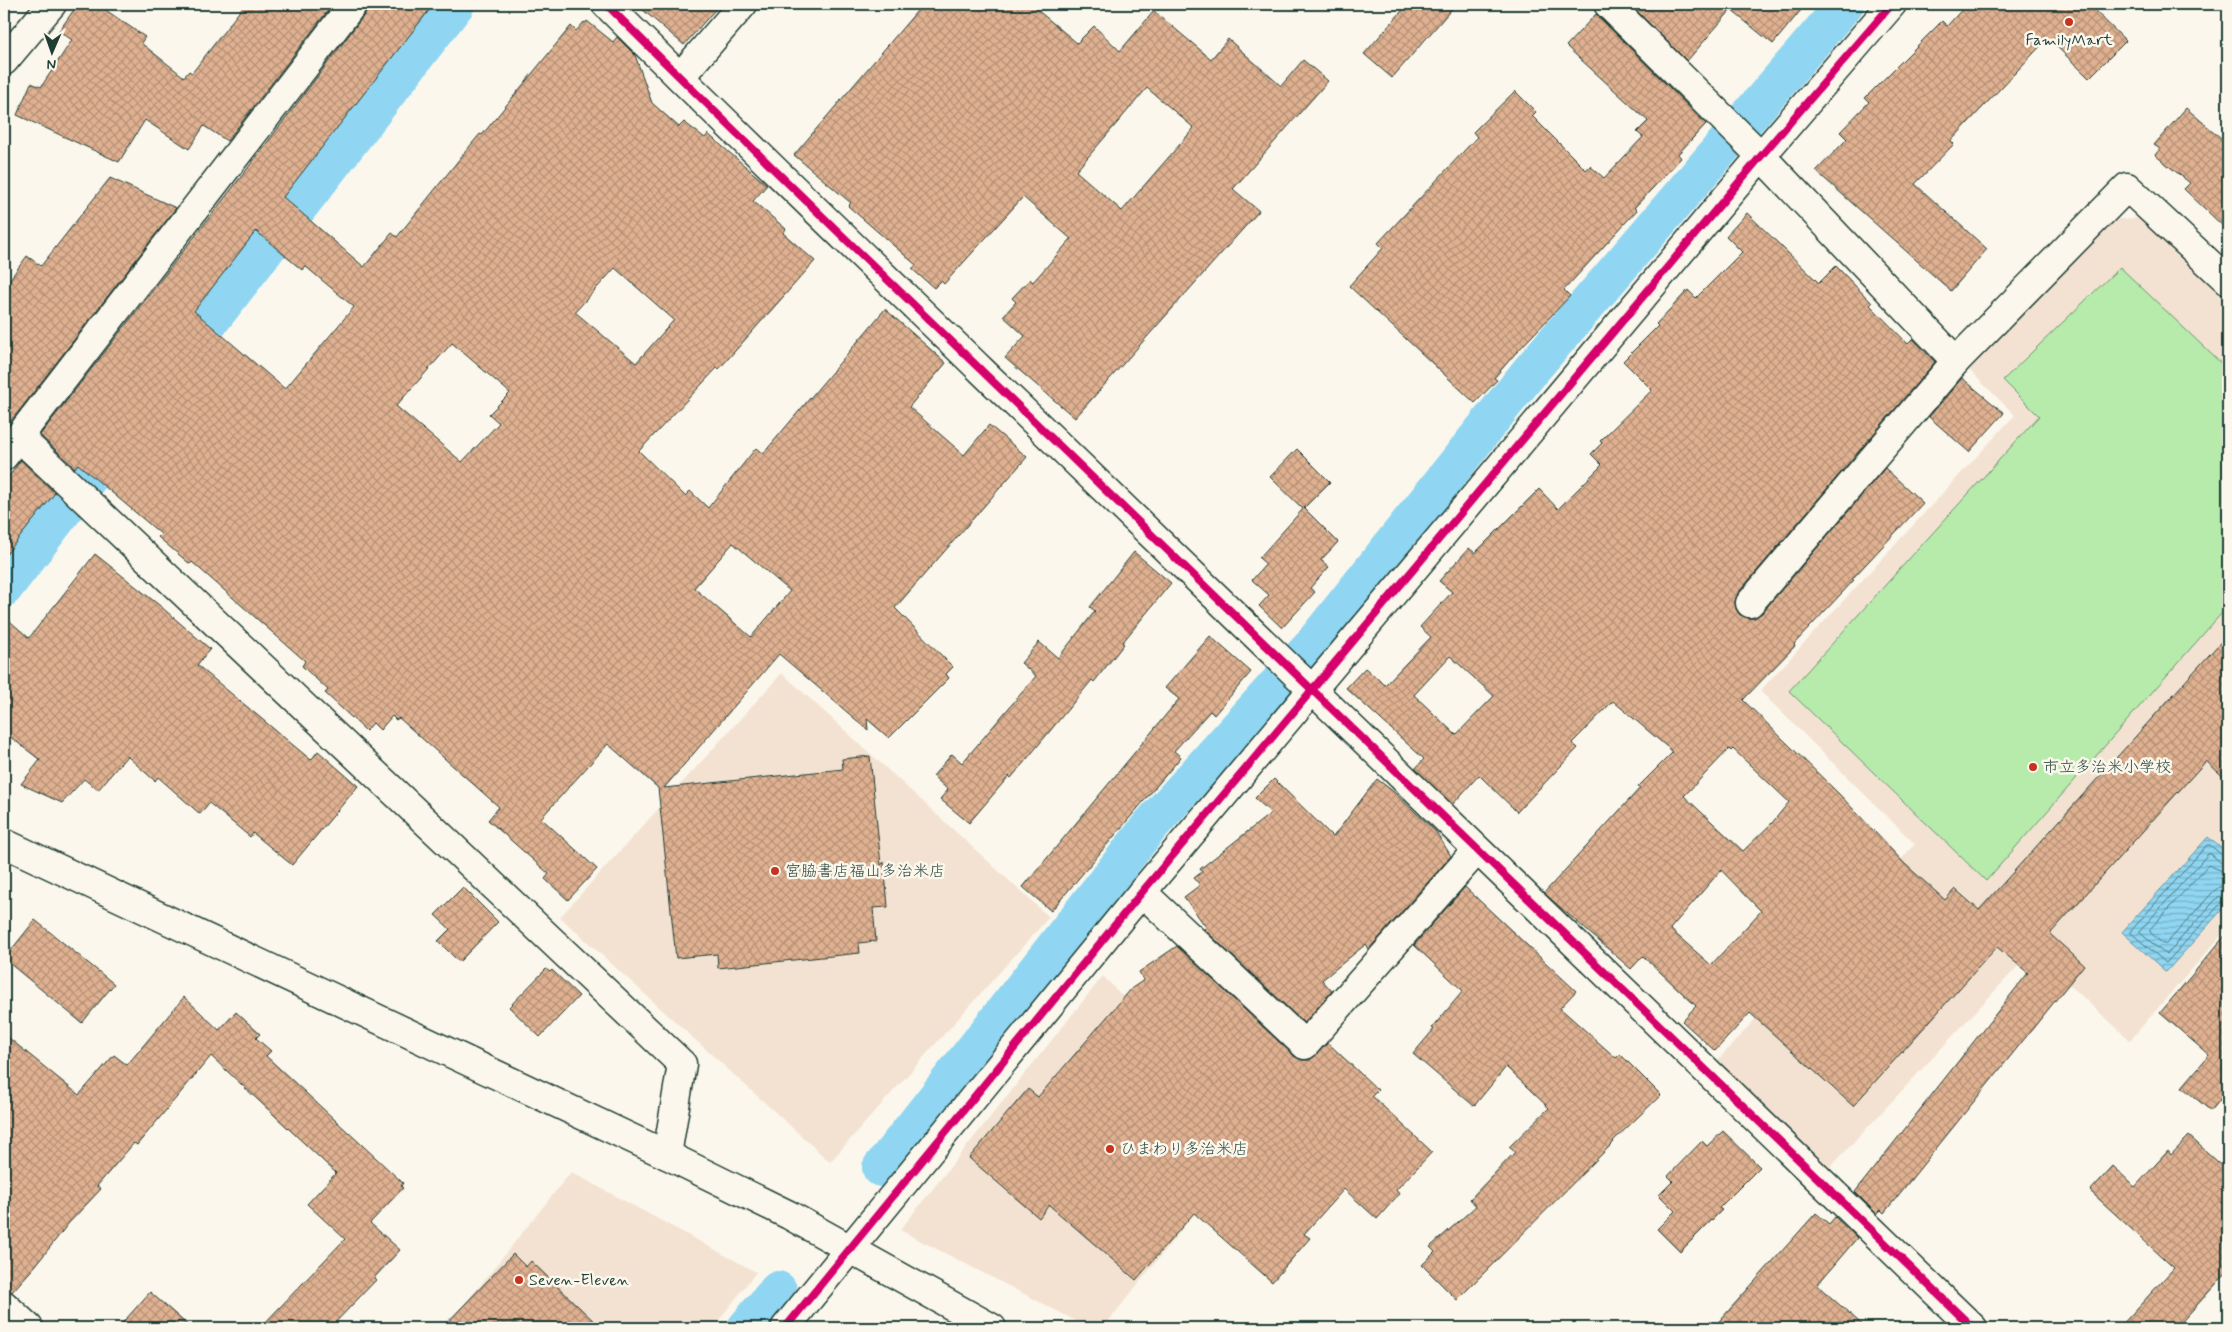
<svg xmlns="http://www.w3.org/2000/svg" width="2232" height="1332" font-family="Mynerve,'Klee One',sans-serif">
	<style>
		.built { fill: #f3e2d1 }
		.grass { fill: #b6ebac; stroke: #6a9470 }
		.water { fill: url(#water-rules); stroke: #6399a6 }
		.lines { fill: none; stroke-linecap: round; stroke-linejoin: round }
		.shore { stroke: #4c7a80; stroke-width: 1 }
		.canal { stroke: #90d6f2; stroke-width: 38 }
		.building { fill: url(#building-cross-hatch); stroke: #1f3d34; fill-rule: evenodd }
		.minor-casing { stroke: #1f3d34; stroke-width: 31 }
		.minor { stroke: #fbf7ec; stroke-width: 28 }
		.cycleway-casing { stroke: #fbf7ec; stroke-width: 11 }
		.cycleway { stroke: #d6006c; stroke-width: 8 }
		.poi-dot { fill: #c8321e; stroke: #fbf7ec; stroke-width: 2 }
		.labels { text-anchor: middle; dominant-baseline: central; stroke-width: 5; stroke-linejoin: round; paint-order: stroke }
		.poi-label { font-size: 16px; fill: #1f3d34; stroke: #fbf7ec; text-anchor: start }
	</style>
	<defs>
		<pattern id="water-rules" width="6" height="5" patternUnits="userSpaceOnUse" patternTransform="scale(1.25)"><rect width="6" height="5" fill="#90d6f2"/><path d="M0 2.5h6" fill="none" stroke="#75afc5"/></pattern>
		<pattern id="building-cross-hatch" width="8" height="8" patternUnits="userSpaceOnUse" patternTransform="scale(1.25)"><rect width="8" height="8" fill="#e0b191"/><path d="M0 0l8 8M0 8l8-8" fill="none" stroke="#b59177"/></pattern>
	</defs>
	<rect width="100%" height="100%" fill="#fbf7ec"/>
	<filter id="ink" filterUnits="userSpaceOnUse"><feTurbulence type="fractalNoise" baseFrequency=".02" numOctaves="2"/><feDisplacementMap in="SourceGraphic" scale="10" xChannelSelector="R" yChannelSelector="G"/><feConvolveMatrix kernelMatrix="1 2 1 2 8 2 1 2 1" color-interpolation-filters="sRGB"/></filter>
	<g filter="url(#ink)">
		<!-- built -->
		<g class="built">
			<path d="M2143 218 2228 303V928L2130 1040 2032 951 1827 1171 1718 1060 1915 844 1760 691 2015 415 1964 365 2116 219Z"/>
			<path d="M782 673 1049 917 830 1162 560 917Z"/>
			<path d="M1103 976 1257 1135 1103 1328H1090L900 1230Z"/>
			<path d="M571 1172 756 1272 713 1328H501L470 1298Z"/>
		</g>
		<!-- grass -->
		<path class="grass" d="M2120 267 2228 370V606L1986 881 1789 691 2039 416 2003 380Z"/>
		<!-- water -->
		<path class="water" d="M2208 837 2228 854V903L2166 972 2122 932Z"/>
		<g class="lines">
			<!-- shore -->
			<g class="shore">
				<path d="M2228 858 2224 857 2210 845H2207L2130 932 2166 963 2223 901 2228 900"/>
				<path d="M2228 864 2221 863 2211 854H2208L2139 932 2166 955 2218 897 2228 893"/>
				<path d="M2228 872 2220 870 2208 865 2150 929V932L2163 944H2166L2213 892 2219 887 2228 886"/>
			</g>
			<!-- canal -->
			<g class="canal">
				<path d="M177 364 456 4"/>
				<path d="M4 588 123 433"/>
				<path d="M881 1168 1150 826 1310 648 1531 370 1845 4"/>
				<path d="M746 1328 778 1290"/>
			</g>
		</g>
		<!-- building -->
		<g class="building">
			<path d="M78 4H97L145 37 141 43 184 77 189 71 192 73 245 4H333L227 141 204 126 189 149 145 120 119 162 17 115 31 83 41 87 72 40 59 31Z"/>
			<path d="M368 4H434L283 197 364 267 392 233 397 237 465 152 480 134 482 135 571 26 576 31 584 22 585 23 587 21 613 42 617 37 635 55 652 103 679 127 684 122 705 138 708 134 767 185 753 201 786 229 783 233 815 261 719 369 717 368 639 451 685 496 690 491 708 508 756 448 763 454 885 309 946 363 909 407 964 455 989 425 1027 457 895 608 953 667 946 674 949 678 889 738 867 719 868 730 779 654 664 788 843 769 842 759 870 756 881 865 884 862 888 907 873 908 876 941 859 943 860 953 718 968 717 954 676 958 658 788 608 744 541 818 597 869 568 900 545 879 549 874 488 820 499 807 399 718 396 720 392 716 380 730 373 723 366 731 325 693 328 690 302 666 305 661 192 562 190 564 158 537 161 534 78 464 75 468 40 435 244 173 365 14ZM256 231 302 270 305 266 354 307 285 389 194 311ZM615 268 674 320 636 363 575 312ZM452 343 510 393 489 414 499 423 462 462 396 406ZM733 543 790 591 751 637 694 588Z"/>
			<path d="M636 4H720L684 45Z"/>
			<path d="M923 4H1030L1077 43 1094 26 1120 51 1154 11 1211 59 1228 39 1281 86 1303 60 1328 81 1233 189 1259 211 1075 418 1005 358 1025 336 1003 316 1016 302 1012 298 1030 279 1033 282 1071 239 1023 197 944 284 941 281 934 288 912 269 916 265 848 206 851 203 794 155ZM1147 88 1194 128 1122 211 1076 171Z"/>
			<path d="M1408 4H1456L1392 78 1364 54Z"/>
			<path d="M1630 4H1806L1773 44 1731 10 1687 61Z"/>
			<path d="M1967 4H2088L2126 41 2089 78 2048 38 1951 141 1954 144 1915 184 1987 249 1951 291 1816 171 1847 139 1840 132 1869 102 1865 98 1942 21 1947 26Z"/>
			<path d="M1596 14 1706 124 1678 154 1681 158 1634 208 1637 210 1564 290 1570 296 1514 355 1494 378 1497 380 1475 403 1349 286 1383 248 1378 243 1477 137 1473 132 1515 91 1536 112 1532 116 1586 170 1590 166 1604 178 1643 137 1637 132 1648 121 1566 46Z"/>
			<path d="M2186 108 2228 144V231L2184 189 2190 183 2155 155 2160 149 2154 145Z"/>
			<path d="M110 178 176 208 5 429 4 287 27 256 41 266Z"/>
			<path d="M1747 213 1819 283 1836 266 1872 303 1870 305 1908 344 1913 339 1935 362 1738 593 1735 601 1736 609 1740 615 1748 618H1755L1762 613 1885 468 1923 503 1852 579 1854 580 1794 644 1795 646 1743 700 1839 794 1905 864 1945 900 1955 889 1979 910 2228 634V781L2206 761 2050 934 2084 965 1884 1213 1881 1210 1877 1214 1855 1192 2028 973 1997 947 1853 1106 1750 1013 1715 1051 1682 1021 1696 1006 1643 956 1631 969 1544 893 1640 788 1638 787 1673 752 1613 701 1572 743 1578 748 1517 812 1479 775 1452 805 1415 769 1424 759 1346 688 1365 668 1385 685 1431 637 1420 627 1452 592 1439 581 1469 548 1475 553 1539 489 1558 509 1602 465 1591 454 1602 443 1600 441 1652 390 1623 361 1658 326 1656 324 1688 290 1696 298 1742 252 1726 236ZM1450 656 1494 696 1456 735 1414 695ZM1729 749 1731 751 1733 749 1789 802 1772 823 1743 851 1684 796ZM1721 870 1761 911 1711 965 1670 929Z"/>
			<path d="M1962 378 2004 413 1969 452 1929 417Z"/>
			<path d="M1297 449 1330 482 1304 508 1338 542 1321 560 1329 567 1310 588 1315 592 1282 628 1259 606 1269 595 1252 580 1266 564 1259 558 1303 509 1270 477Z"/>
			<path d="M21 460 55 493 4 557V483Z"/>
			<path d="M1134 552 1171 583 1122 643 1124 644 1094 682 1092 680 1031 754 1011 778 1009 776 969 823 940 799 948 790 933 776 952 754 962 763 1036 676 1021 663 1039 642 1058 658 1095 611 1090 607Z"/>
			<path d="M95 554 159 605 210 649 197 665 311 760 318 751 358 786 292 865 253 833 250 837 209 803 200 814 158 777 155 781 127 756 98 790 84 779 62 803 21 784 40 760 4 732V616L29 638Z"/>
			<path d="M1210 636 1251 672 1214 715 1210 711 1174 751 1181 757 1051 911 1023 887 1179 699 1165 688Z"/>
			<path d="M1274 779 1333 837 1377 779 1394 792 1436 832 1451 856 1369 949 1366 944 1322 980 1332 991 1304 1023 1204 929 1206 927 1184 897 1200 885 1194 878 1202 872 1200 869 1271 813 1255 798Z"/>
			<path d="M463 887 498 922 459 962 438 941 450 929 435 915Z"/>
			<path d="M1465 887 1576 991 1560 1008 1616 1058 1620 1054 1661 1095 1613 1141 1614 1142 1457 1300 1422 1265 1435 1252 1430 1247 1476 1206 1470 1199 1515 1152 1509 1147 1549 1108 1506 1067 1474 1106 1413 1054 1434 1029 1432 1028 1463 991 1414 945Z"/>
			<path d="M35 920 114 984 82 1023 4 959Z"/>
			<path d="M2228 932V1090L2211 1111 2182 1087 2209 1055 2160 1013Z"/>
			<path d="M1177 946 1295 1057 1302 1060H1310L1328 1043 1378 1090 1372 1096 1432 1152 1396 1190 1399 1194 1377 1219 1344 1189 1304 1234 1310 1238 1272 1282 1194 1213 1136 1280 1049 1205 1039 1218 969 1158 1028 1089 1038 1097 1132 988 1144 980 1139 972Z"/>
			<path d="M546 969 550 972 552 970 579 996 540 1037 509 1007Z"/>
			<path d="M184 997 219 1030 236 1012 260 1034 256 1038 271 1051 266 1056 403 1183 401 1186 403 1188 370 1223 400 1250 374 1278 376 1280 330 1328H260L345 1239 307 1204 336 1173 211 1056 137 1145 134 1143 97 1186 101 1189 68 1224 36 1265 12 1292 4 1290V1034L79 1095 114 1055 127 1065Z"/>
			<path d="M1723 1131 1760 1167 1719 1208 1722 1210 1680 1252 1657 1229 1675 1211 1659 1195 1673 1181 1668 1176 1702 1141 1707 1146Z"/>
			<path d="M2189 1136 2228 1171V1271L2176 1328H2119L2174 1268 2090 1191 2113 1166 2135 1187 2168 1151 2171 1155Z"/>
			<path d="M1816 1213 1829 1224 1835 1217 1857 1238 1817 1285 1866 1328H1713Z"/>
			<path d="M513 1254 526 1267 531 1261 601 1328H442Z"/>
			<path d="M150 1292 191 1328H118Z"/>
		</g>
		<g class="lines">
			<!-- minor casing -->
			<g class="minor-casing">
				<g id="minor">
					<path d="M606 4C730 128 856 249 982 371 1311 692 1643 1009 1973 1328"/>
					<path d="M1608 4 1761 156 1956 361"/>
					<path d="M4 61 52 4"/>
					<path d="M680 77 743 4"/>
					<path d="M19 437 682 1064 667 1155"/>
					<path d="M4 456 353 4"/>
					<path d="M1750 603 1956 361 2127 187 2228 281"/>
					<path d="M4 843 667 1155 789 1215 992 1328"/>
					<path d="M1142 892 1305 1045 1476 851"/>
					<path d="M4 1305 29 1328"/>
					<path d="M785 1328 1142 892 1761 156 1892 4"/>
				</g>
			</g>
			<!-- minor -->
			<use href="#minor" class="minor"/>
			<!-- cycleway casing -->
			<g class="cycleway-casing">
				<g id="cycleway">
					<path d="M606 4C730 128 856 249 982 371 1311 692 1643 1009 1973 1328"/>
					<path d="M785 1328 1142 892 1761 156 1892 4"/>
				</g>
			</g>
			<!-- cycleway -->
			<use href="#cycleway" class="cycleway"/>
		</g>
	</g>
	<!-- markers -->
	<g class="poi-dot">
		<circle cx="2069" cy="22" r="5"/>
		<circle cx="2033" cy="767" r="5"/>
		<circle cx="775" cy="871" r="5"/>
		<circle cx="1110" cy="1149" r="5"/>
		<circle cx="519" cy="1280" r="5"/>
	</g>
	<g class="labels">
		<!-- poi labels -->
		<g class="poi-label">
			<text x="2069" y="40" text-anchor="middle">FamilyMart</text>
			<text x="2043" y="767">市立多治米小学校</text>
			<text x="785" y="871">宮脇書店福山多治米店</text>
			<text x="1120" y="1149">ひまわり多治米店</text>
			<text x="529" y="1280">Seven-Eleven</text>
		</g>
	</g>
	<!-- margin -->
	<rect width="2232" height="1332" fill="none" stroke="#fbf7ec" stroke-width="20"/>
	<rect x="10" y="10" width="2212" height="1312" fill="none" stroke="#1f3d34" stroke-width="2" filter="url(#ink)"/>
	<!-- north arrow -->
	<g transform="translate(52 52) rotate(182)" stroke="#fbf7ec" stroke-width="4" paint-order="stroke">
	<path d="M0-4L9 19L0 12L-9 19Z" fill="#1f3d34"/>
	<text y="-8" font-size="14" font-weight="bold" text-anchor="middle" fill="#1f3d34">N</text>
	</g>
</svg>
